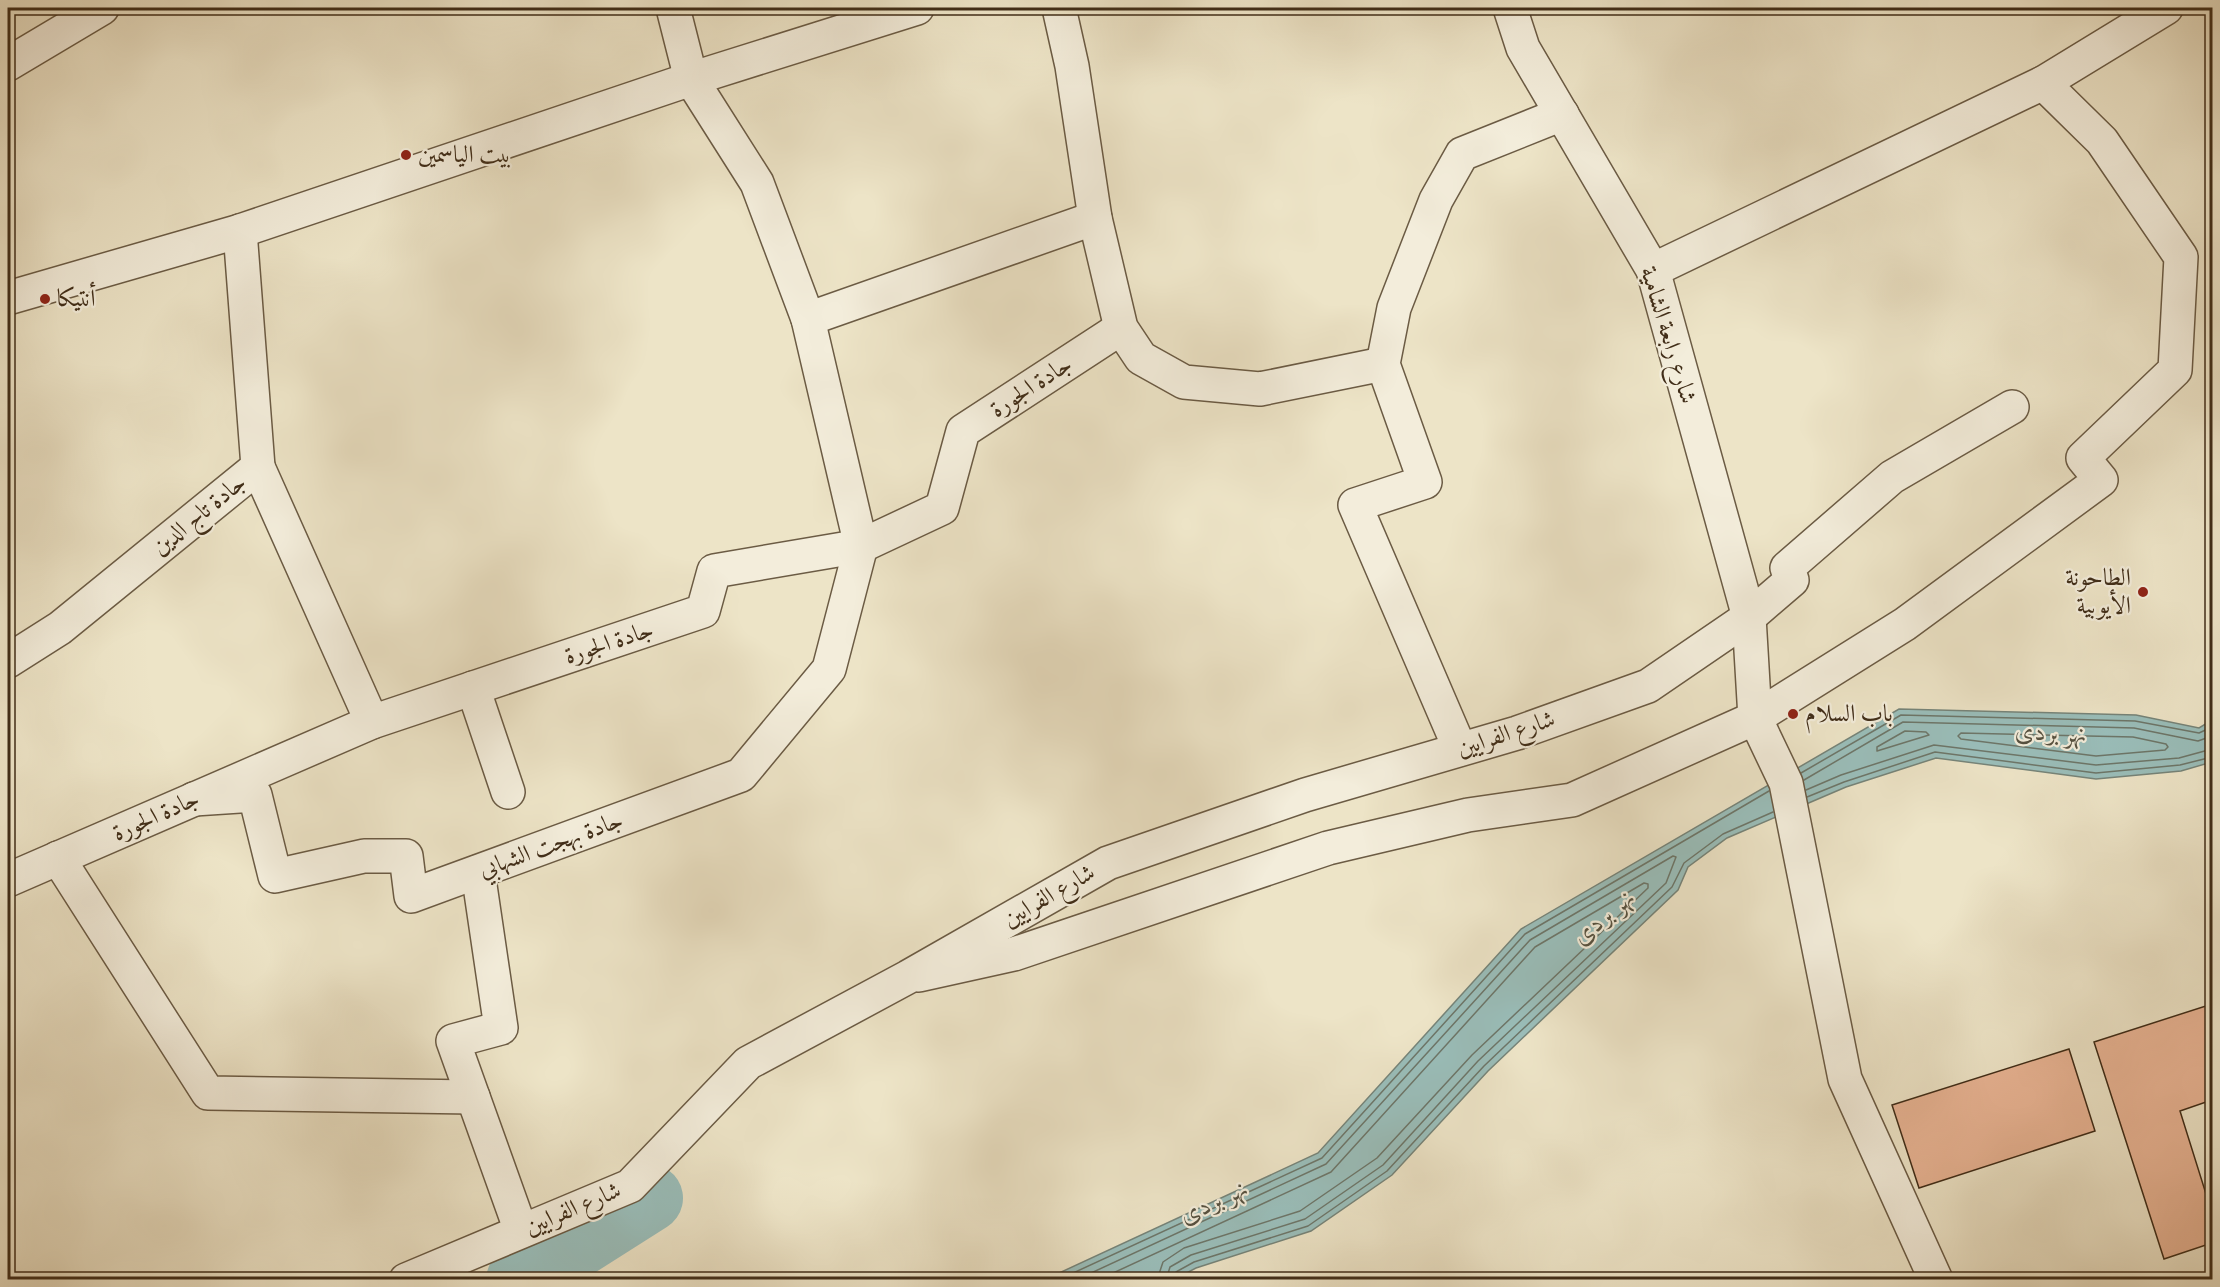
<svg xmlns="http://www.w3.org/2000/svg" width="2220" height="1287" font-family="'IM FELL DW Pica',Amiri,serif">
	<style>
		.water { fill: #9abeba; stroke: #768479; stroke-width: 1.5 }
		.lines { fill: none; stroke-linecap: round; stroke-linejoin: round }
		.shore { stroke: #6d7669; stroke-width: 1.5 }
		.river { stroke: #9abeba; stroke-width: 68 }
		.building { fill: #e7b393; stroke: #402d18; stroke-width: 1.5 }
		.pedestrian-casing { stroke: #6b5b44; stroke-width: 36 }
		.minor-casing { stroke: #6b5b44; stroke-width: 36 }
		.pedestrian { stroke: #f3eddb; stroke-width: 33 }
		.minor { stroke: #f3eddb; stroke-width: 33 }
		.poi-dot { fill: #8f2418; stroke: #f3eddb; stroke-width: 2 }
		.labels { text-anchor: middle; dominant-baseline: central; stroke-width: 4.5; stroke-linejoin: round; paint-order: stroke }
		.poi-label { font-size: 24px; fill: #402d18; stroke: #f3eddb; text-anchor: start }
		.street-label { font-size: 24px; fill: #402d18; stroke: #f3eddb }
		.water-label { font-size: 26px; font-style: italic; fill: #565140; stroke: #f3eddb }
	</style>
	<rect width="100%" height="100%" fill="#ede4c7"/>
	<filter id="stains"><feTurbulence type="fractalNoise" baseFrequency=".00333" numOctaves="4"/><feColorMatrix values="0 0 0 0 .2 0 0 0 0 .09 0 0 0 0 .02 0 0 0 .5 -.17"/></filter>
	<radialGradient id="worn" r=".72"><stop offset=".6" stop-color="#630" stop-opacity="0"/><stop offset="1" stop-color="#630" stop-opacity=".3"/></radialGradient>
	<!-- water -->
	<path class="water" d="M1899 709 2136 715 2199 728 2212 720V762L2181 771 2096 779 1936 758 1846 787 1727 838 1688 867 1678 890 1488 1071 1392 1175 1311 1231 1196 1268 1175 1279 1044 1280 1318 1153 1521 929Z"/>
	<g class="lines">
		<!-- shore -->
		<g class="shore">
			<path d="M1905 731 1926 732 1929 735 1877 751V747Z"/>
			<path d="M1961 733 2133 737 2166 744 2168 747 2165 750 2096 756 1961 739 1958 736Z"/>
			<path d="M1801 773 1901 715 2135 721 2199 733 2212 727"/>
			<path d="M1804 780 1903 722 2134 728 2198 741 2212 736"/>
			<path d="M1806 790 1841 775 1934 745 2096 765 2179 758 2212 749"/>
			<path d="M1807 797 1844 782 1935 752 2096 773 2180 765 2212 757"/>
			<path d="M1058 1280 1322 1158 1525 934 1769 791"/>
			<path d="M1076 1280 1326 1164 1530 940 1673 856 1676 857 1666 883 1478 1061 1383 1165 1305 1219 1191 1255 1170 1267 1166 1280"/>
			<path d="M1098 1280 1331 1172 1535 947 1644 883 1648 884V888L1472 1055 1377 1158 1300 1211 1184 1248 1163 1262 1157 1280"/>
			<path d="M1173 1280 1176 1272 1194 1262 1308 1226 1387 1171 1484 1066 1672 887 1684 863 1723 834 1773 812"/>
		</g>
		<!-- river -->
		<path class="river" d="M520 1280 649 1198"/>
	</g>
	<!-- building -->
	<g class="building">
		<path d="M2212 1004V1100L2180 1111 2212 1213V1243L2164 1259 2094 1042Z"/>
		<path d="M2069 1049 2095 1131 1919 1188 1892 1105Z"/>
	</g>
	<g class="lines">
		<!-- pedestrian casing -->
		<g class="pedestrian-casing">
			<g id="pedestrian">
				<path d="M1059 8 1072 66 1095 218 1121 328 1141 358 1184 382 1260 389 1383 364"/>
				<path d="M1510 8 1523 48 1653 270 1749 617 1792 580 1787 568 1892 477 2012 407"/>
				<path d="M8 64 102 8"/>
				<path d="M1653 270 2043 83"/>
				<path d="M8 298 240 231 691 79 917 8"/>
				<path d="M808 319 1095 218"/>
				<path d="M258 467 372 722"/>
				<path d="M8 661 60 628 258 467 240 231"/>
				<path d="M473 688 508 792"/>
				<path d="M1460 749 1355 505 1425 482 1383 364 1394 308 1436 200 1462 154 1562 114"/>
				<path d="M194 799 255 795 275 876 364 856H406L411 896 741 775 829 669 861 546 808 319 757 183 691 79 673 8"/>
				<path d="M58 858 208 1093 473 1097"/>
				<path d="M478 872 501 1028 453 1041 521 1231"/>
				<path d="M8 880 372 722 703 611 714 571 861 546 942 508 963 431 1121 328"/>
				<path d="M919 975 1014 954 1328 848 1468 815 1572 800 1755 718 1905 624 2101 480 2083 458 2175 370 2181 257 2102 141 2043 83 2166 8"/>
			</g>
		</g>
		<!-- minor casing -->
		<g class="minor-casing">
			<g id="minor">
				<path d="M1749 617 1755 718 1786 783 1845 1079 1936 1280"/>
				<path d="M406 1280 630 1186 748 1063 908 977 1108 863 1305 795 1517 733 1648 686 1749 617"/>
			</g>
		</g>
		<!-- pedestrian -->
		<use href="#pedestrian" class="pedestrian"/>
		<!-- minor -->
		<use href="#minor" class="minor"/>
	</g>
	<!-- markers -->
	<g class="poi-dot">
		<circle cx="406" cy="155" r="6"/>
		<circle cx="45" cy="299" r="6"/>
		<circle cx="2143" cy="592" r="6"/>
		<circle cx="1793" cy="714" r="6"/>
	</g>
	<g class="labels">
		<!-- poi labels -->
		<g class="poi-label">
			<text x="418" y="155">بيت الياسمين</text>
			<text x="57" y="299">أنتيكا</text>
			<text x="2131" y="578" text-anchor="end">الطاحونة<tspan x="2131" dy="28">الأيوبية</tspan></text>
			<text x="1805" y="714">باب السلام</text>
		</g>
		<!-- street labels -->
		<g class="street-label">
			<text transform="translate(1668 335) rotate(73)">شارع رابعة الشامية</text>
			<text transform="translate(1031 387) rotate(-33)">جادة الجورة</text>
			<text transform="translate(199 515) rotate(-39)">جادة تاج الدين</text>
			<text transform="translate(609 643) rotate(-18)">جادة الجورة</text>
			<text transform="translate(1506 734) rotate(-18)">شارع الفرايين</text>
			<text transform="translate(156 816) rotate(-24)">جادة الجورة</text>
			<text transform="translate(551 845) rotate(-20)">جادة بهجت الشهابي</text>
			<text transform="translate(1049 896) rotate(-30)">شارع الفرايين</text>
			<text transform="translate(573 1209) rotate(-23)">شارع الفرايين</text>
		</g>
		<!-- water labels -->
		<g class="water-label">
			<text transform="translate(2051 733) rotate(3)">نهر بردى</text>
			<text transform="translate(1604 917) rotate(-40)">نهر بردى</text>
			<text transform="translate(1214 1202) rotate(-25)">نهر بردى</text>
		</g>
	</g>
	<!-- margin -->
	<rect width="2220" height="1287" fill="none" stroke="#ede4c7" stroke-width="30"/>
	<rect x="9" y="9" width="2202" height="1269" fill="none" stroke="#402d18" stroke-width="3"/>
	<rect x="15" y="15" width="2190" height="1257" fill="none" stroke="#402d18" stroke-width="1.5"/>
	<rect width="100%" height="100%" filter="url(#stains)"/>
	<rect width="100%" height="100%" fill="url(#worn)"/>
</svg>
